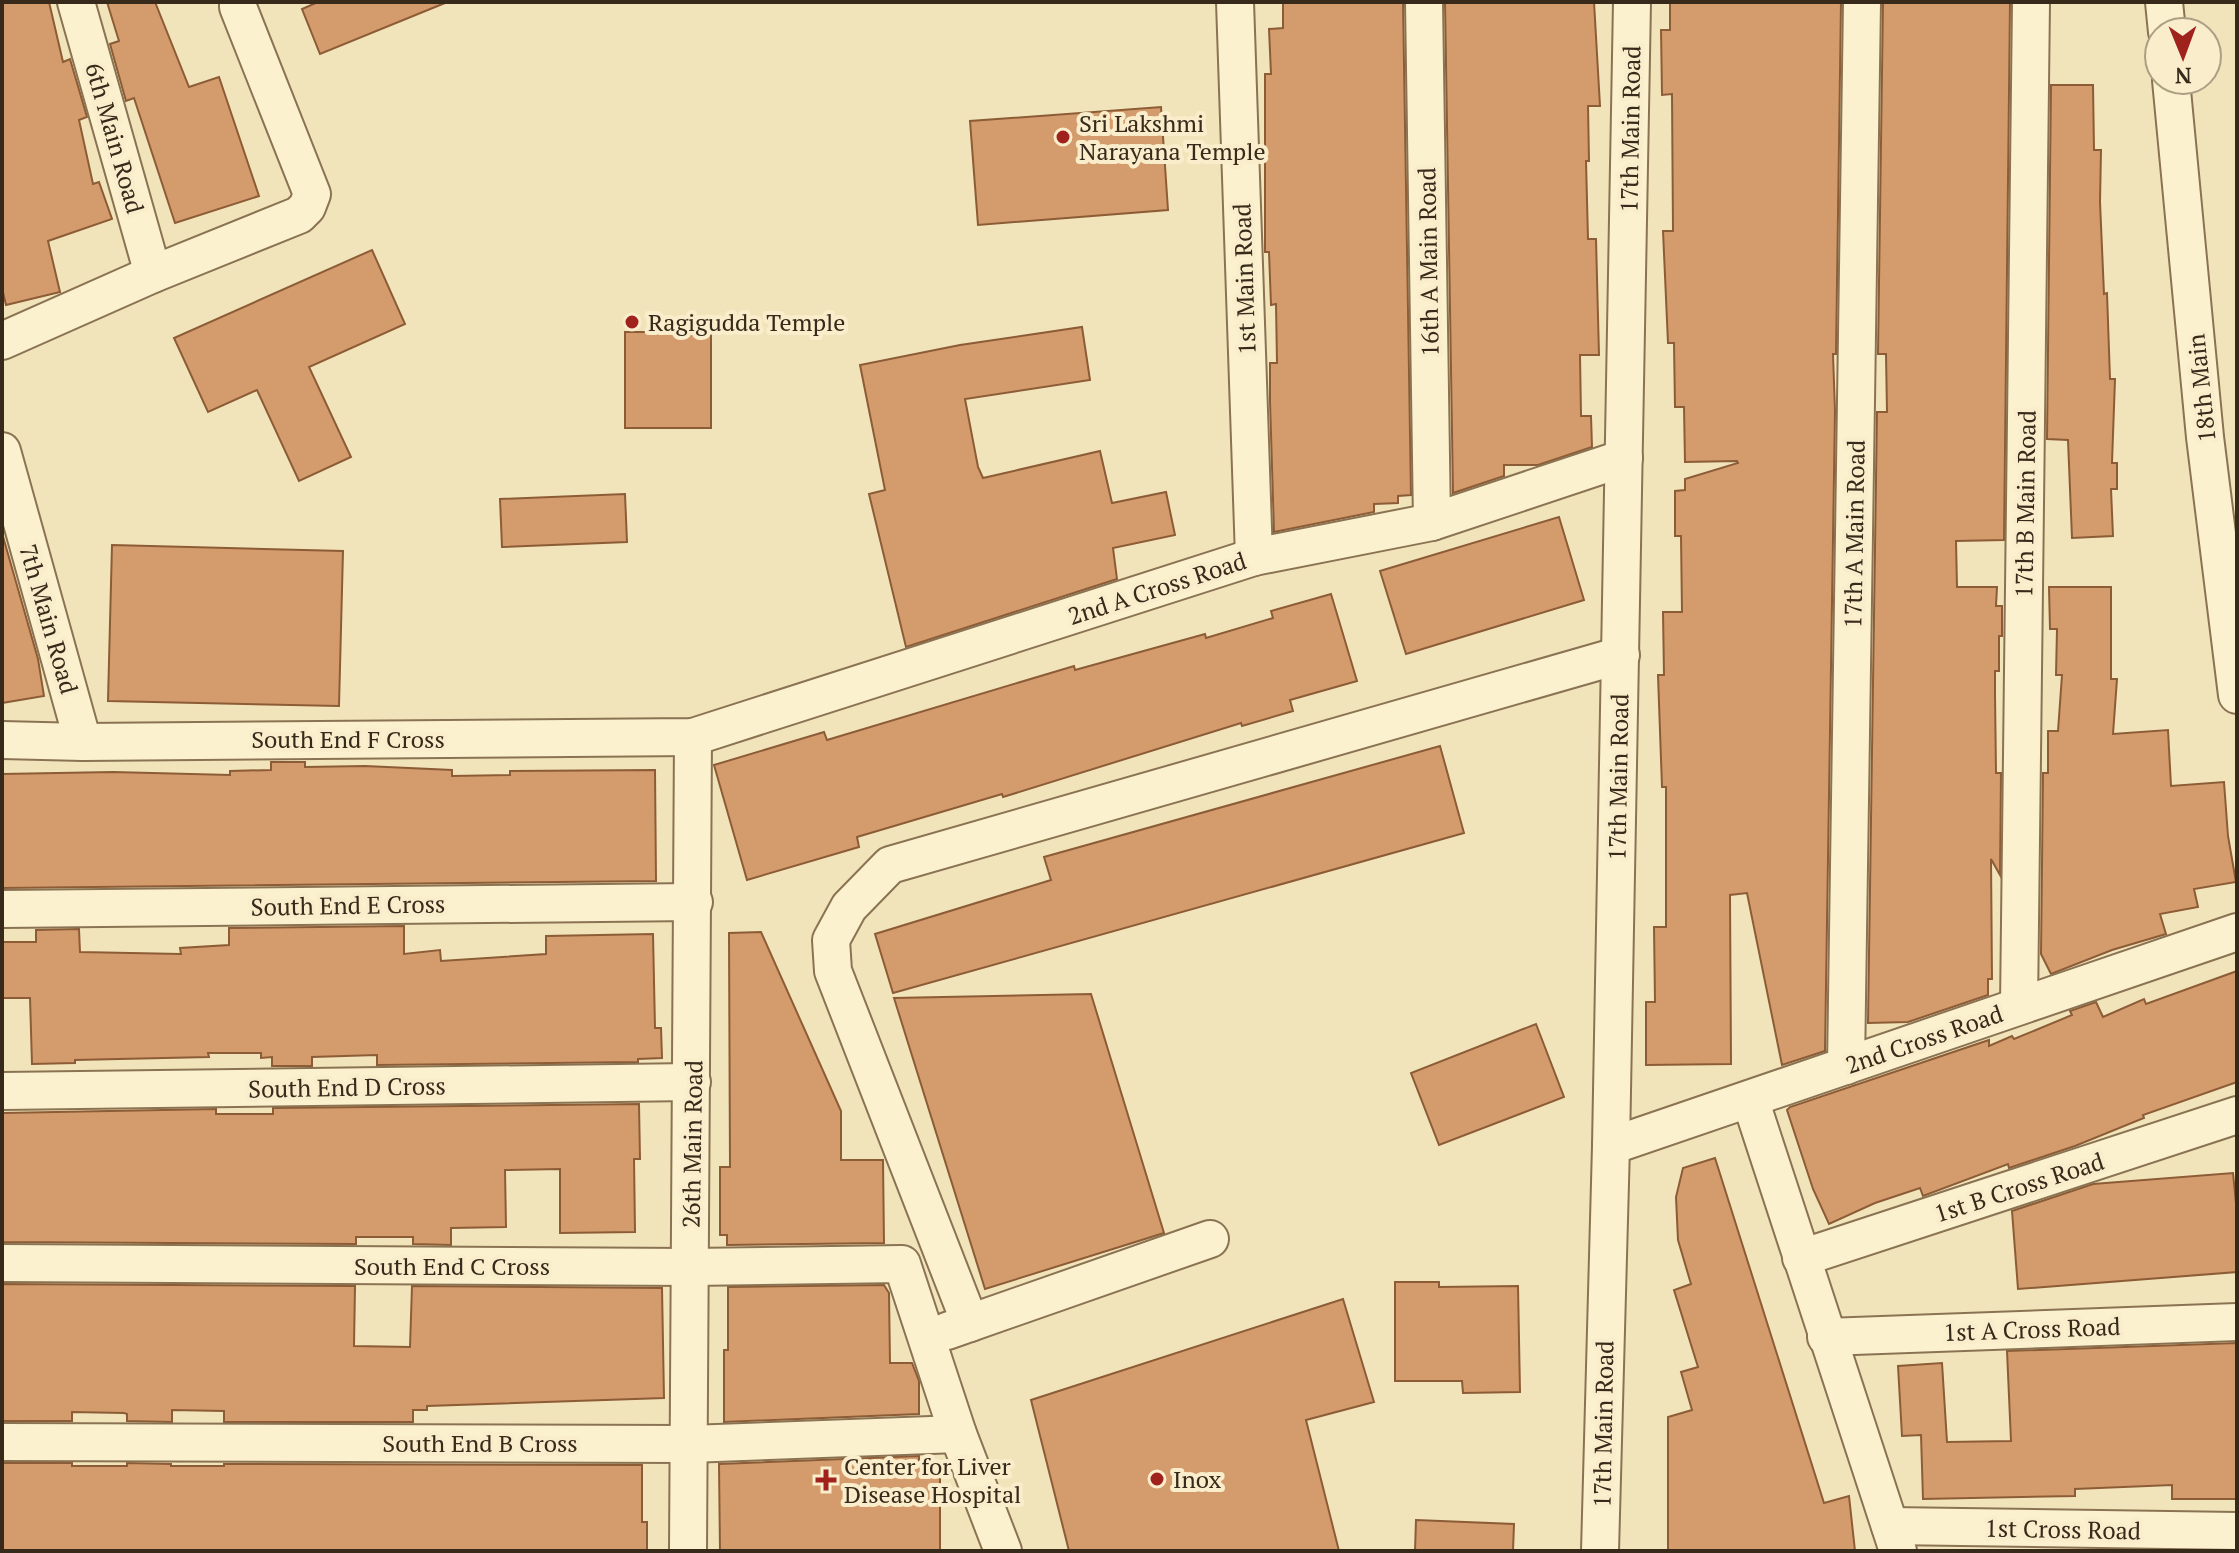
<svg xmlns="http://www.w3.org/2000/svg" width="2239" height="1553" font-family="'PT Serif',serif">
	<style>
		.building { fill: #d49c6c; stroke: #8c5c37; stroke-width: 2 }
		.lines { fill: none; stroke-linecap: round; stroke-linejoin: round }
		.minor-casing { stroke: #8a7353; stroke-width: 40 }
		.minor { stroke: #fcf1ce; stroke-width: 36 }
		.poi-dot { fill: #9f221d; stroke: #f9edcb; stroke-width: 3 }
		.labels { text-anchor: middle; dominant-baseline: central; stroke-width: 8; stroke-linejoin: round; paint-order: stroke }
		.poi-label { font-size: 24px; fill: #382a1a; stroke: #f9edcb; text-anchor: start }
		.street-label { font-size: 24px; fill: #382a1a; stroke: #f9edcb }
	</style>
	<rect width="100%" height="100%" fill="#f2e4ba"/>
	<!-- building -->
	<g class="building">
		<path d="M2 2H49L63 62 70 59 87 117 79 120 93 184 99 182 112 219 48 241 60 292 6 305 2 288Z"/>
		<path d="M107 2H155L189 87 219 77 259 196 175 223 134 98 126 101 110 44 119 41Z"/>
		<path d="M318 2H445V3L320 54 302 9Z"/>
		<path d="M1283 2H1403L1411 495 1398 496V503L1374 504V512L1274 532 1270 401V363H1277L1276 304 1271 305 1269 252H1265V74H1271L1269 29 1283 28Z"/>
		<path d="M1445 2H1594L1600 106H1588L1589 161H1586L1588 239H1596L1599 355H1580L1581 416H1591L1592 447 1538 465H1504V476L1453 493Z"/>
		<path d="M1670 2H1841L1836 354H1833L1835 411 1825 1051 1782 1065 1747 893 1730 895 1731 1064 1646 1065V1002H1655L1654 927H1666V787H1662L1658 675H1664L1663 612H1682L1681 536H1675V491L1685 490V479L1738 463 1737 461 1685 462 1684 407H1675L1674 343H1668L1663 231H1673L1672 94 1662 95 1661 30H1670Z"/>
		<path d="M1883 2H2010L2004 540 1956 541 1957 587H1997L1996 606H2002V636H1999V671H1995V694L1996 773H2001L2000 875 1991 859 1992 979H1988V995L1908 1022 1868 1023 1877 412H1887L1886 354H1878Z"/>
		<path d="M2051 85H2093L2094 150H2101L2100 202 2104 294 2107 293 2110 379H2115L2112 463H2117V489H2111L2113 536 2072 538 2068 440 2047 439Z"/>
		<path d="M1161 107 1168 210 978 225 970 121Z"/>
		<path d="M372 250 405 324 309 367 351 457 299 481 257 390 208 412 174 338Z"/>
		<path d="M1082 327 1090 380 965 399 978 467 983 478 1100 451 1112 503 1166 492 1175 535 1113 548 1117 579 906 647 869 494 885 490 860 365 960 345Z"/>
		<rect x="625" y="332" width="86" height="96"/>
		<path d="M625 494 627 542 502 547 500 499Z"/>
		<path d="M1559 517 1584 600 1406 654 1380 571Z"/>
		<path d="M2 533 38 659 44 696 2 703Z"/>
		<path d="M112 545 343 551 339 706 108 701Z"/>
		<path d="M2049 587H2111V679H2117L2113 734 2168 730 2171 786 2224 782 2228 836 2236 882 2194 889 2198 907 2160 914 2166 934 2112 950 2051 974 2041 954 2043 773H2048V731H2058L2062 675H2056L2057 629H2050Z"/>
		<path d="M1331 594 1357 681 1290 700 1293 711 1242 726 1241 723 1003 797 1002 794 857 837 859 847 747 880 714 765 824 732 827 740 1074 666 1075 670 1205 634 1206 638 1273 618 1271 611Z"/>
		<path d="M1440 746 1464 833 893 993 875 934 1051 880 1044 857Z"/>
		<path d="M271 762H305V767L365 766 452 770V776L510 775V771L655 770 656 881 2 888V774L113 772 230 775V771L271 770Z"/>
		<path d="M404 926V954L440 950 441 961 546 954V936L653 934 655 1028H661L662 1058 638 1059V1062L377 1065V1055L312 1057V1066H272V1057L261 1058V1053H208L209 1057 75 1060V1063L32 1064 30 998H2V942H36V930L79 929 80 952 181 954 180 948 229 945V928Z"/>
		<path d="M761 932 841 1111V1160H883L884 1243 727 1245V1235H720V1167H730L729 933Z"/>
		<path d="M2237 971V1082L2143 1115 2144 1118 2075 1146 2009 1168 2008 1164 1923 1196 1920 1188 1875 1203 1829 1224 1813 1189 1787 1110 1790 1107 1989 1040V1046L2012 1036 2014 1039 2072 1015 2070 1011 2096 1002 2103 1017 2144 999 2146 1004Z"/>
		<path d="M1091 994 1164 1233 985 1289 894 998Z"/>
		<path d="M1536 1024 1564 1097 1439 1145 1411 1073Z"/>
		<path d="M639 1104 640 1159H634L635 1232 560 1233V1169L505 1170 506 1227 451 1228V1245L413 1244V1237H356V1244L2 1242V1113L216 1109V1114H273V1108Z"/>
		<path d="M1715 1158 1824 1503 1849 1496 1855 1551H1668V1417L1692 1410 1681 1372 1698 1367 1674 1290 1691 1284 1678 1240 1676 1197 1683 1168Z"/>
		<path d="M2233 1173 2237 1214V1272L2018 1289 2012 1211 2093 1184Z"/>
		<path d="M1395 1282H1439V1287L1518 1286 1520 1392 1463 1393 1462 1381H1395Z"/>
		<path d="M2 1284 355 1286 354 1346 410 1347 412 1286 662 1288 664 1398 427 1406V1410H413V1422H224V1411L172 1410V1422L127 1421V1414L124 1413 72 1412V1421H2Z"/>
		<path d="M884 1285 889 1293 890 1363H912L919 1381V1414L724 1422V1350H728V1287Z"/>
		<path d="M1343 1299 1374 1402 1306 1420 1339 1551H1069L1031 1400Z"/>
		<path d="M2237 1343V1499H2172V1485L2075 1489V1496L1923 1499 1921 1435 1902 1436 1898 1366 1942 1363 1947 1442 2011 1441 2007 1351Z"/>
		<path d="M919 1456V1466H940V1551H720L719 1464Z"/>
		<path d="M2 1463H72V1466H127V1463L171 1464V1466H224V1464L642 1465V1522H647V1551H2Z"/>
		<path d="M1416 1520 1514 1524 1513 1551H1415Z"/>
	</g>
	<g class="lines">
		<!-- minor casing -->
		<g class="minor-casing">
			<g id="minor">
				<path d="M76 2 153 274"/>
				<path d="M1235 2 1254 557"/>
				<path d="M1424 2 1432 522"/>
				<path d="M2164 2 2167 32"/>
				<path d="M2171 80 2205 437 2237 695"/>
				<path d="M2 341 153 274 299 215 307 207 312 194 238 7V2"/>
				<path d="M2 451 83 742"/>
				<path d="M2 740 83 742 693 737 1254 557 1432 522 1624 458"/>
				<path d="M2 909 694 902"/>
				<path d="M2019 1006 2031 2"/>
				<path d="M1846 1066 1862 2"/>
				<path d="M2 1091 692 1082"/>
				<path d="M1750 1099 1898 1551"/>
				<path d="M1611 1146 2237 932"/>
				<path d="M1801 1258 2237 1115"/>
				<path d="M2 1263 691 1267 902 1264 958 1434 1003 1551"/>
				<path d="M970 1323 833 971 831 940 849 907 890 865 1621 655"/>
				<path d="M947 1331 1210 1239"/>
				<path d="M1826 1337 2237 1322"/>
				<path d="M2 1442 689 1444 958 1434"/>
				<path d="M1890 1526 2237 1531"/>
				<path d="M688 1551 693 737"/>
				<path d="M1600 1551 1611 1146 1632 2"/>
			</g>
		</g>
		<!-- minor -->
		<use href="#minor" class="minor"/>
	</g>
	<!-- markers -->
	<g class="poi-dot">
		<circle cx="1063" cy="137" r="8"/>
		<circle cx="632" cy="322" r="8"/>
		<circle cx="1157" cy="1479" r="8"/>
		<path d="M822 1468h8v8h8v8h-8v8h-8v-8h-8v-8h8z"/>
	</g>
	<g class="labels">
		<!-- poi labels -->
		<g class="poi-label">
			<text x="1079" y="123">Sri Lakshmi<tspan x="1079" dy="28">Narayana Temple</tspan></text>
			<text x="648" y="322">Ragigudda Temple</text>
			<text x="844" y="1466">Center for Liver<tspan x="844" dy="28">Disease Hospital</tspan></text>
			<text x="1173" y="1479">Inox</text>
		</g>
		<!-- street labels -->
		<g class="street-label">
			<text transform="translate(1630 129) rotate(-89)">17th Main Road</text>
			<text transform="translate(115 138) rotate(74)">6th Main Road</text>
			<text transform="translate(1428 262) rotate(-91)">16th A Main Road</text>
			<text transform="translate(1244 279) rotate(-92)">1st Main Road</text>
			<text transform="translate(2201 388) rotate(-96)">18th Main</text>
			<text transform="translate(2025 504) rotate(-89)">17th B Main Road</text>
			<text transform="translate(1854 534) rotate(-89)">17th A Main Road</text>
			<text transform="translate(1157 588) rotate(-18)">2nd A Cross Road</text>
			<text transform="translate(49 619) rotate(74)">7th Main Road</text>
			<text x="348" y="739">South End F Cross</text>
			<text transform="translate(1618 777) rotate(-89)">17th Main Road</text>
			<text transform="translate(348 905) rotate(-1)">South End E Cross</text>
			<text transform="translate(1924 1039) rotate(-19)">2nd Cross Road</text>
			<text transform="translate(347 1087) rotate(-1)">South End D Cross</text>
			<text transform="translate(692 1144) rotate(-89)">26th Main Road</text>
			<text transform="translate(2019 1187) rotate(-18)">1st B Cross Road</text>
			<text x="452" y="1266">South End C Cross</text>
			<text transform="translate(2032 1329) rotate(-2)">1st A Cross Road</text>
			<text transform="translate(1603 1424) rotate(-89)">17th Main Road</text>
			<text x="480" y="1443">South End B Cross</text>
			<text transform="translate(2063 1529) rotate(1)">1st Cross Road</text>
		</g>
	</g>
	<!-- border -->
	<rect width="2239" height="1553" fill="none" stroke="#382a1a" stroke-width="8"/>
	<!-- north arrow -->
	<g transform="translate(2183 56) rotate(179)"><circle r="38" fill="#f9edcb" stroke="#ac9f84" stroke-width="2"/>
	<path d="M0-6L14 30L0 20L-14 30Z" fill="#9f221d"/>
	<text y="-12" font-size="22" font-weight="bold" text-anchor="middle" fill="#382a1a">N</text>
	</g>
</svg>
